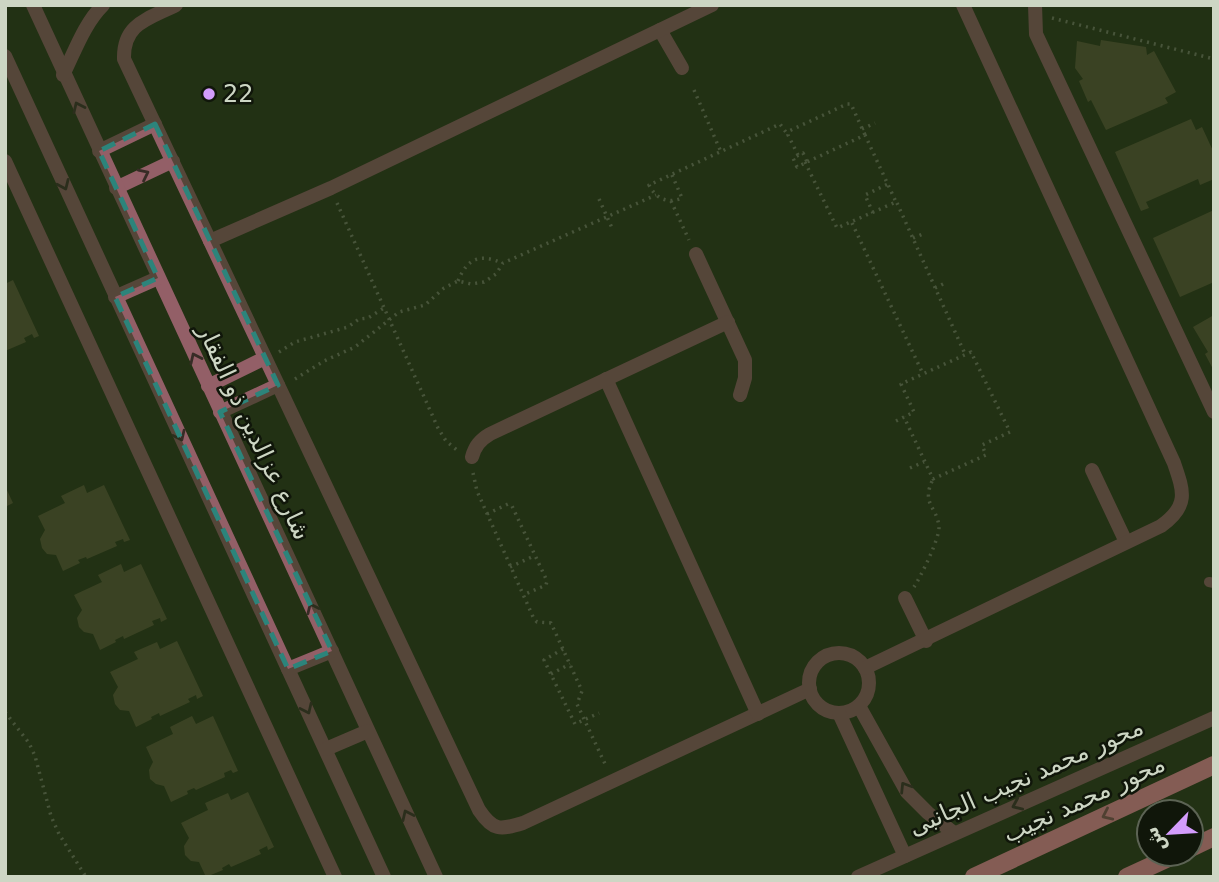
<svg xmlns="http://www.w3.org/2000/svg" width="1219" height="882" font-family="'DejaVu Sans','Noto Naskh Arabic',sans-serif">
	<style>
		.building { fill: #575836 }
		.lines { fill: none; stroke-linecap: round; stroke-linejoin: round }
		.path { stroke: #747f68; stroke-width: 3.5; stroke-dasharray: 2 5; stroke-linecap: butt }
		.service { stroke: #935f67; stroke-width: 10 }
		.minor { stroke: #935f67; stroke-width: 14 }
		.tertiary { stroke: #935f67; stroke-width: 14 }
		.primary { stroke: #fa90a2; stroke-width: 18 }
		.oneway { stroke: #372c26 }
		.oneway2 { stroke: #855356 }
		.marked { fill: none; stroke: #2c847b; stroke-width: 5; stroke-dasharray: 14 9; stroke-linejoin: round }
		.poi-dot { fill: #d39cfc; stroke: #10160a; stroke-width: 2.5 }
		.labels { text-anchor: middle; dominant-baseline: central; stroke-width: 5; stroke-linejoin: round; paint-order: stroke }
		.poi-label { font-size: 24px; fill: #cdd6c4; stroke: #10160a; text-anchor: start }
		.street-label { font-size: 24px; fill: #cdd6c4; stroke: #10160a }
	</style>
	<rect width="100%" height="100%" fill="#233114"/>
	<!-- building -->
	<g class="building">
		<path d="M1101 40 1146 47 1147 55 1154 51 1176 92 1165 98 1168 103 1106 130 1091 100 1088 102 1079 81 1083 79 1075 68 1077 41 1100 46Z"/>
		<path d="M1191 119 1196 130 1202 127 1214 153V162L1212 163 1214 179 1200 185 1198 179 1146 202 1149 208 1141 211 1115 152Z"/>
		<path d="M1214 210V282L1180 297 1153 238Z"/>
		<path d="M13 280 39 336 34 338 32 334 24 338 26 342 5 351V284Z"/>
		<path d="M1214 315V371L1205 354 1208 352 1193 327Z"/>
		<path d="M84 485 87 493 104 485 130 540 124 542 123 539 115 542 117 546 87 559 86 557 78 560 80 563 63 571 56 555 47 554 42 548 40 539 45 530 38 516 65 503 61 496Z"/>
		<path d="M5 486 13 503 5 507Z"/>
		<path d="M121 564 124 572 141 564 167 619 161 622 160 618 152 621 154 625 124 639 123 636 115 640 116 642 100 650 93 634 84 632 79 627 77 618 82 610 74 595 102 582 98 575Z"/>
		<path d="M177 641 203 696 197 699 196 695 188 699 190 702 160 716 159 713 151 717 152 719 136 727 129 711 120 710 115 704 113 695 118 687 110 672 138 659 134 652 157 642 160 649Z"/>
		<path d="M192 716 196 724 213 716 238 771 233 773 231 770 224 773 225 777 196 790 194 788 187 791 188 794 171 802 164 786 156 784 150 779 149 770 153 762 146 747 173 734 170 727Z"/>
		<path d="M248 792 274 847 268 850 267 846 259 850 261 854 231 867 229 864 222 868 223 870 206 877 199 862 191 861 185 855 184 846 189 838 181 823 208 810 205 803 228 793 231 800Z"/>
	</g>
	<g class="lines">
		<!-- path -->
		<g class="path">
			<path d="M1052 18 1214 59"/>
			<path d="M694 90 721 152"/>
			<path d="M862 129 875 123"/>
			<path d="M803 153 807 162 797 167 793 158Z"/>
			<path d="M798 155 788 135 789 131 847 104H851L865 135"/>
			<path d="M805 162 837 228 896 202 865 135 807 162"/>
			<path d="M672 175 682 198C668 204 656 199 649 185L780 124 788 135"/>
			<path d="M599 199 612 228"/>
			<path d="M671 201 689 240"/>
			<path d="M337 203 438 428 446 441 457 450"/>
			<path d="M897 203 965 354"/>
			<path d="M873 213 865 195 888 184"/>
			<path d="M852 223 923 374"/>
			<path d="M913 238 923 234"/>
			<path d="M458 281C467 259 479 253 502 263"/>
			<path d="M935 288 947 282"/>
			<path d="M279 352 295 342 348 327 359 319 368 318 384 308"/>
			<path d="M295 379 324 361 355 347 399 312 425 305 444 288 458 281 471 284 484 282 496 274 503 263 656 195"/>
			<path d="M896 421 914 412 901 384 971 352 1010 432 982 445 986 455 933 479 904 417"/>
			<path d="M910 468 924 462"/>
			<path d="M473 473 477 491 534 619 537 622 551 623 582 691 577 704 606 766"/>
			<path d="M487 514 508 504 512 506 547 581 546 585 523 595"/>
			<path d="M510 567 534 556"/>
			<path d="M914 587C921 576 940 538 939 526 936 505 921 504 933 479"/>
			<path d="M563 649 544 660 575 724 599 713"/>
			<path d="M551 674 570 664"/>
			<path d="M5 712 29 743 35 756 51 816 59 834 86 877"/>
		</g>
		<!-- service -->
		<path class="service" d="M1209 582 1214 583"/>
		<!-- minor -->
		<g class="minor">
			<path d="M176 5C149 19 123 23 124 59L479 810C493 831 500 830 523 823L810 689"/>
			<path d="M1035 5 1036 34 1214 412"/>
			<path d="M660 30 682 68"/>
			<path d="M99 151 155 124"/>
			<path d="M5 161 335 877"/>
			<path d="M116 188 173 161"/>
			<path d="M210 241 331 188 712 5"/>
			<path d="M696 254 745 360V378L740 395"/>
			<path d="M606 379 758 714"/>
			<path d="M208 386 265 358"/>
			<path d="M220 412 278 385"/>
			<path d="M472 457C475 446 480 440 490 434L728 322"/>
			<path d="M1092 470 1126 542"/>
			<path d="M905 598 926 641"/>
			<circle cx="839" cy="683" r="30"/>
			<path d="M865 668 1161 526C1189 506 1184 492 1174 463L963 5"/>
			<path d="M859 706 907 792 928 813 954 833"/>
			<path d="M839 713 905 856"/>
		</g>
		<!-- tertiary -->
		<g class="tertiary">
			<path d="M33 5 436 877"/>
			<path d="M5 56 384 877"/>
			<path d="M63 75C75 51 84 24 103 5"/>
			<path d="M115 297 158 278"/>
			<path d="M288 669 332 651"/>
			<path d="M326 749 368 731"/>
			<path d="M858 877 1214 718"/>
		</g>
		<!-- primary -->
		<g class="primary">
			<path d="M1191 848 1214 837"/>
			<path d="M974 877 1214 765"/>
			<path d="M1127 877 1177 854"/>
		</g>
	</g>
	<!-- one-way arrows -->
	<defs><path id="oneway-chevron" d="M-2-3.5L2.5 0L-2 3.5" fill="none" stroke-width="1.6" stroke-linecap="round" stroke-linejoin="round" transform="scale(1.75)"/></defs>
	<g class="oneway">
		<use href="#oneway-chevron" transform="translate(78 107) rotate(-115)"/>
		<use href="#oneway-chevron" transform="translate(144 174) rotate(-26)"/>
		<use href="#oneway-chevron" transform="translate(64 185) rotate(66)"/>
		<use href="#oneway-chevron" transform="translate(195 358) rotate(-115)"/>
		<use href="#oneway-chevron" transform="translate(180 436) rotate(65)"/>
		<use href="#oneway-chevron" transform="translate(312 608) rotate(-115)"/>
		<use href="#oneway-chevron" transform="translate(307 709) rotate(65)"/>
		<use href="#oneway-chevron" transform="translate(905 787) rotate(-122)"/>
		<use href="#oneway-chevron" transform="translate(1017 805) rotate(156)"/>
		<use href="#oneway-chevron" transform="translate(407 815) rotate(-115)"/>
	</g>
	<use class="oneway2" href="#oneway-chevron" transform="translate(1107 815) rotate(155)"/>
	<!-- marked area -->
	<path d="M0 0H1219V882H0ZM155 124 278 385 220 412 332 651 288 669 115 297 158 278 99 151Z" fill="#233114" fill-opacity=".55" fill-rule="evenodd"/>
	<path class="marked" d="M155 124 278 385 220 412 332 651 288 669 115 297 158 278 99 151Z"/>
	<!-- markers -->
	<circle class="poi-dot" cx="209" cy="94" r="7"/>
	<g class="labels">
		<!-- poi labels -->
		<g class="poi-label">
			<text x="223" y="94">22</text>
		</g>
		<!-- street labels -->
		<g class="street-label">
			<text transform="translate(254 432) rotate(65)">شارع عزالدين ذو الفقار</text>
			<text transform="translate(1026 777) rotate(-24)">محور محمد نجيب الجانبى</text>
			<text transform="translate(1084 799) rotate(-25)">محور محمد نجيب</text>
		</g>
	</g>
	<!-- border -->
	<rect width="1219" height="882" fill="none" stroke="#cdd6c4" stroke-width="14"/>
	<!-- north arrow -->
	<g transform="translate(1170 833) rotate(245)"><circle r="33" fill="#10160a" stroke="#5c6354" stroke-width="2"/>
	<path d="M0-5L12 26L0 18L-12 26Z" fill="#d39cfc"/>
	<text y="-10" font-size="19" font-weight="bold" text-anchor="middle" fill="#cdd6c4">ش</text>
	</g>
</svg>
